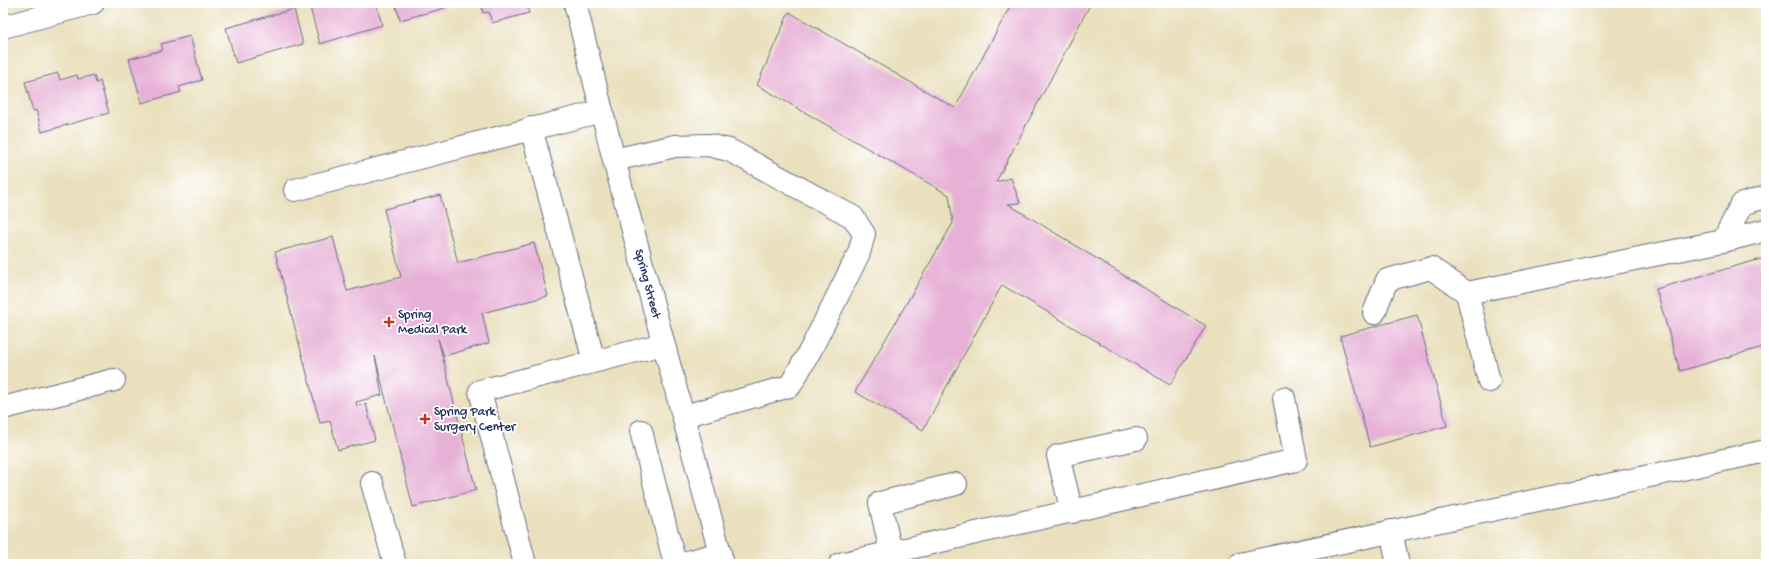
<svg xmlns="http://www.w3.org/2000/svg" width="1769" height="567" font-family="'Gochi Hand',sans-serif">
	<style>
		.building { fill: #e7b1d7 }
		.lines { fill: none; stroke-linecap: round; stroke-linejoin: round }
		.minor-casing { stroke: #636d7f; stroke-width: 24 }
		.minor { stroke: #fff; stroke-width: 22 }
		.poi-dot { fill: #c8321e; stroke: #fff; stroke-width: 1.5 }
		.labels { text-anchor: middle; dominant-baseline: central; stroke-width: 3.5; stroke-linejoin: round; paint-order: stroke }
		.street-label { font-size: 13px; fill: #1b2f5e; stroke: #fff }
		.poi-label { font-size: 13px; fill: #1b2f5e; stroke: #fff; text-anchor: start }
	</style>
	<rect width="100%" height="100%" fill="#fff"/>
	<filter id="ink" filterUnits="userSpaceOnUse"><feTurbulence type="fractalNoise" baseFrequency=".025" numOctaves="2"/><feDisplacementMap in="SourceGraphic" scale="8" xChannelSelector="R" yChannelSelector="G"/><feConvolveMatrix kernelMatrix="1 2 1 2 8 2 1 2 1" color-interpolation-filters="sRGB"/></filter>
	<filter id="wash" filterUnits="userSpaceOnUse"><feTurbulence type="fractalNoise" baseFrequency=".012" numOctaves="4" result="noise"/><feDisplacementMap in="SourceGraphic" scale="16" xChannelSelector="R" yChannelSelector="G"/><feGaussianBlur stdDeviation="0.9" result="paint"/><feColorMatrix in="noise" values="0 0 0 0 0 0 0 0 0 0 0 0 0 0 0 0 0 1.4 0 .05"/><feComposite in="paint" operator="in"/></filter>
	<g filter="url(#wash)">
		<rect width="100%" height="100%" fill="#eae0bd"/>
		<g id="blocks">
			<!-- building -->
			<g class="building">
				<path d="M314 3H341L342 5 349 3H376L382 25 320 44 309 4Z"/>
				<path d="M395 3H444L445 8 400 20Z"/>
				<path d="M481 3H526L529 13 492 23 489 12 483 13Z"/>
				<path d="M1012 3H1091L996 182 1011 178 1020 203 1008 204 1206 326 1170 385 1002 285 923 430 855 392 953 223 949 195 757 85 789 12 955 108Z"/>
				<path d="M294 9 303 44 236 63 226 28Z"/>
				<path d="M190 36 202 80 179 87 181 92 142 103 129 59 163 50 161 44Z"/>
				<path d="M58 73 60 80 77 75 78 79 94 75 96 83 100 81 109 113 42 132 36 110 33 111 25 82Z"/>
				<path d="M440 195 458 263 534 243 548 296 482 313 489 343 444 356 438 339 476 490 413 507 375 356 382 395 356 402 357 406 366 404 375 440 338 450 330 421 320 423 275 252 333 237 347 291 401 277 384 209Z"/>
				<path d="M1764 258 1766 266V346L1680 371 1656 289Z"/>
				<path d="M1417 315 1447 426 1370 447 1340 336Z"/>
			</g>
		</g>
	</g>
	<g filter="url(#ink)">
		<use href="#blocks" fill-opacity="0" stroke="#636d7f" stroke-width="1"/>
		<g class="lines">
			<!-- minor casing -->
			<g class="minor-casing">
				<g id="minor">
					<path id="s1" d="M575 3 614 160 723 564"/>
					<path d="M3 27 93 3"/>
					<path d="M531 128 594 361"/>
					<path d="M614 160 675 146 708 145 729 150 853 217 864 234 859 253 811 349 790 386 684 416"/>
					<path d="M295 190 602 111"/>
					<path d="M1766 197 1742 204 1723 241 1766 230"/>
					<path d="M1374 313 1387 280 1431 268 1467 293"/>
					<path d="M1489 381 1467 293 1723 241"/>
					<path d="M3 408 114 380"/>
					<path d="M641 431 675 564"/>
					<path d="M372 483 395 564"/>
					<path d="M1072 512 1058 456 1136 439"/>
					<path d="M1391 531 1398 564"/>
					<path d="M891 552 880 503 956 484"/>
					<path d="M525 564 480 391 663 344"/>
					<path d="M679 564 720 553"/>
					<path d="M840 564 1296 460 1284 398"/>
					<path d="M1240 564 1766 451"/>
				</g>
			</g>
			<!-- minor -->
			<use href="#minor" class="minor"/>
		</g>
	</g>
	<!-- markers -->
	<g class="poi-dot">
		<path d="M387 316h4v4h4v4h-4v4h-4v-4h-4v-4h4z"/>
		<path d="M423 413h4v4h4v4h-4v4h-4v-4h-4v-4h4z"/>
	</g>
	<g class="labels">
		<!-- street labels -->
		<g class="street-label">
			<text stroke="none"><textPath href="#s1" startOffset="290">Spring Street</textPath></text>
		</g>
		<!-- poi labels -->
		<g class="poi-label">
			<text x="398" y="315">Spring<tspan x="398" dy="15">Medical Park</tspan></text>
			<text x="434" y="412">Spring Park<tspan x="434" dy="15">Surgery Center</tspan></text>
		</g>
	</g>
	<!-- margin -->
	<rect width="1769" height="567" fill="none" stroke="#fff" stroke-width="16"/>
</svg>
